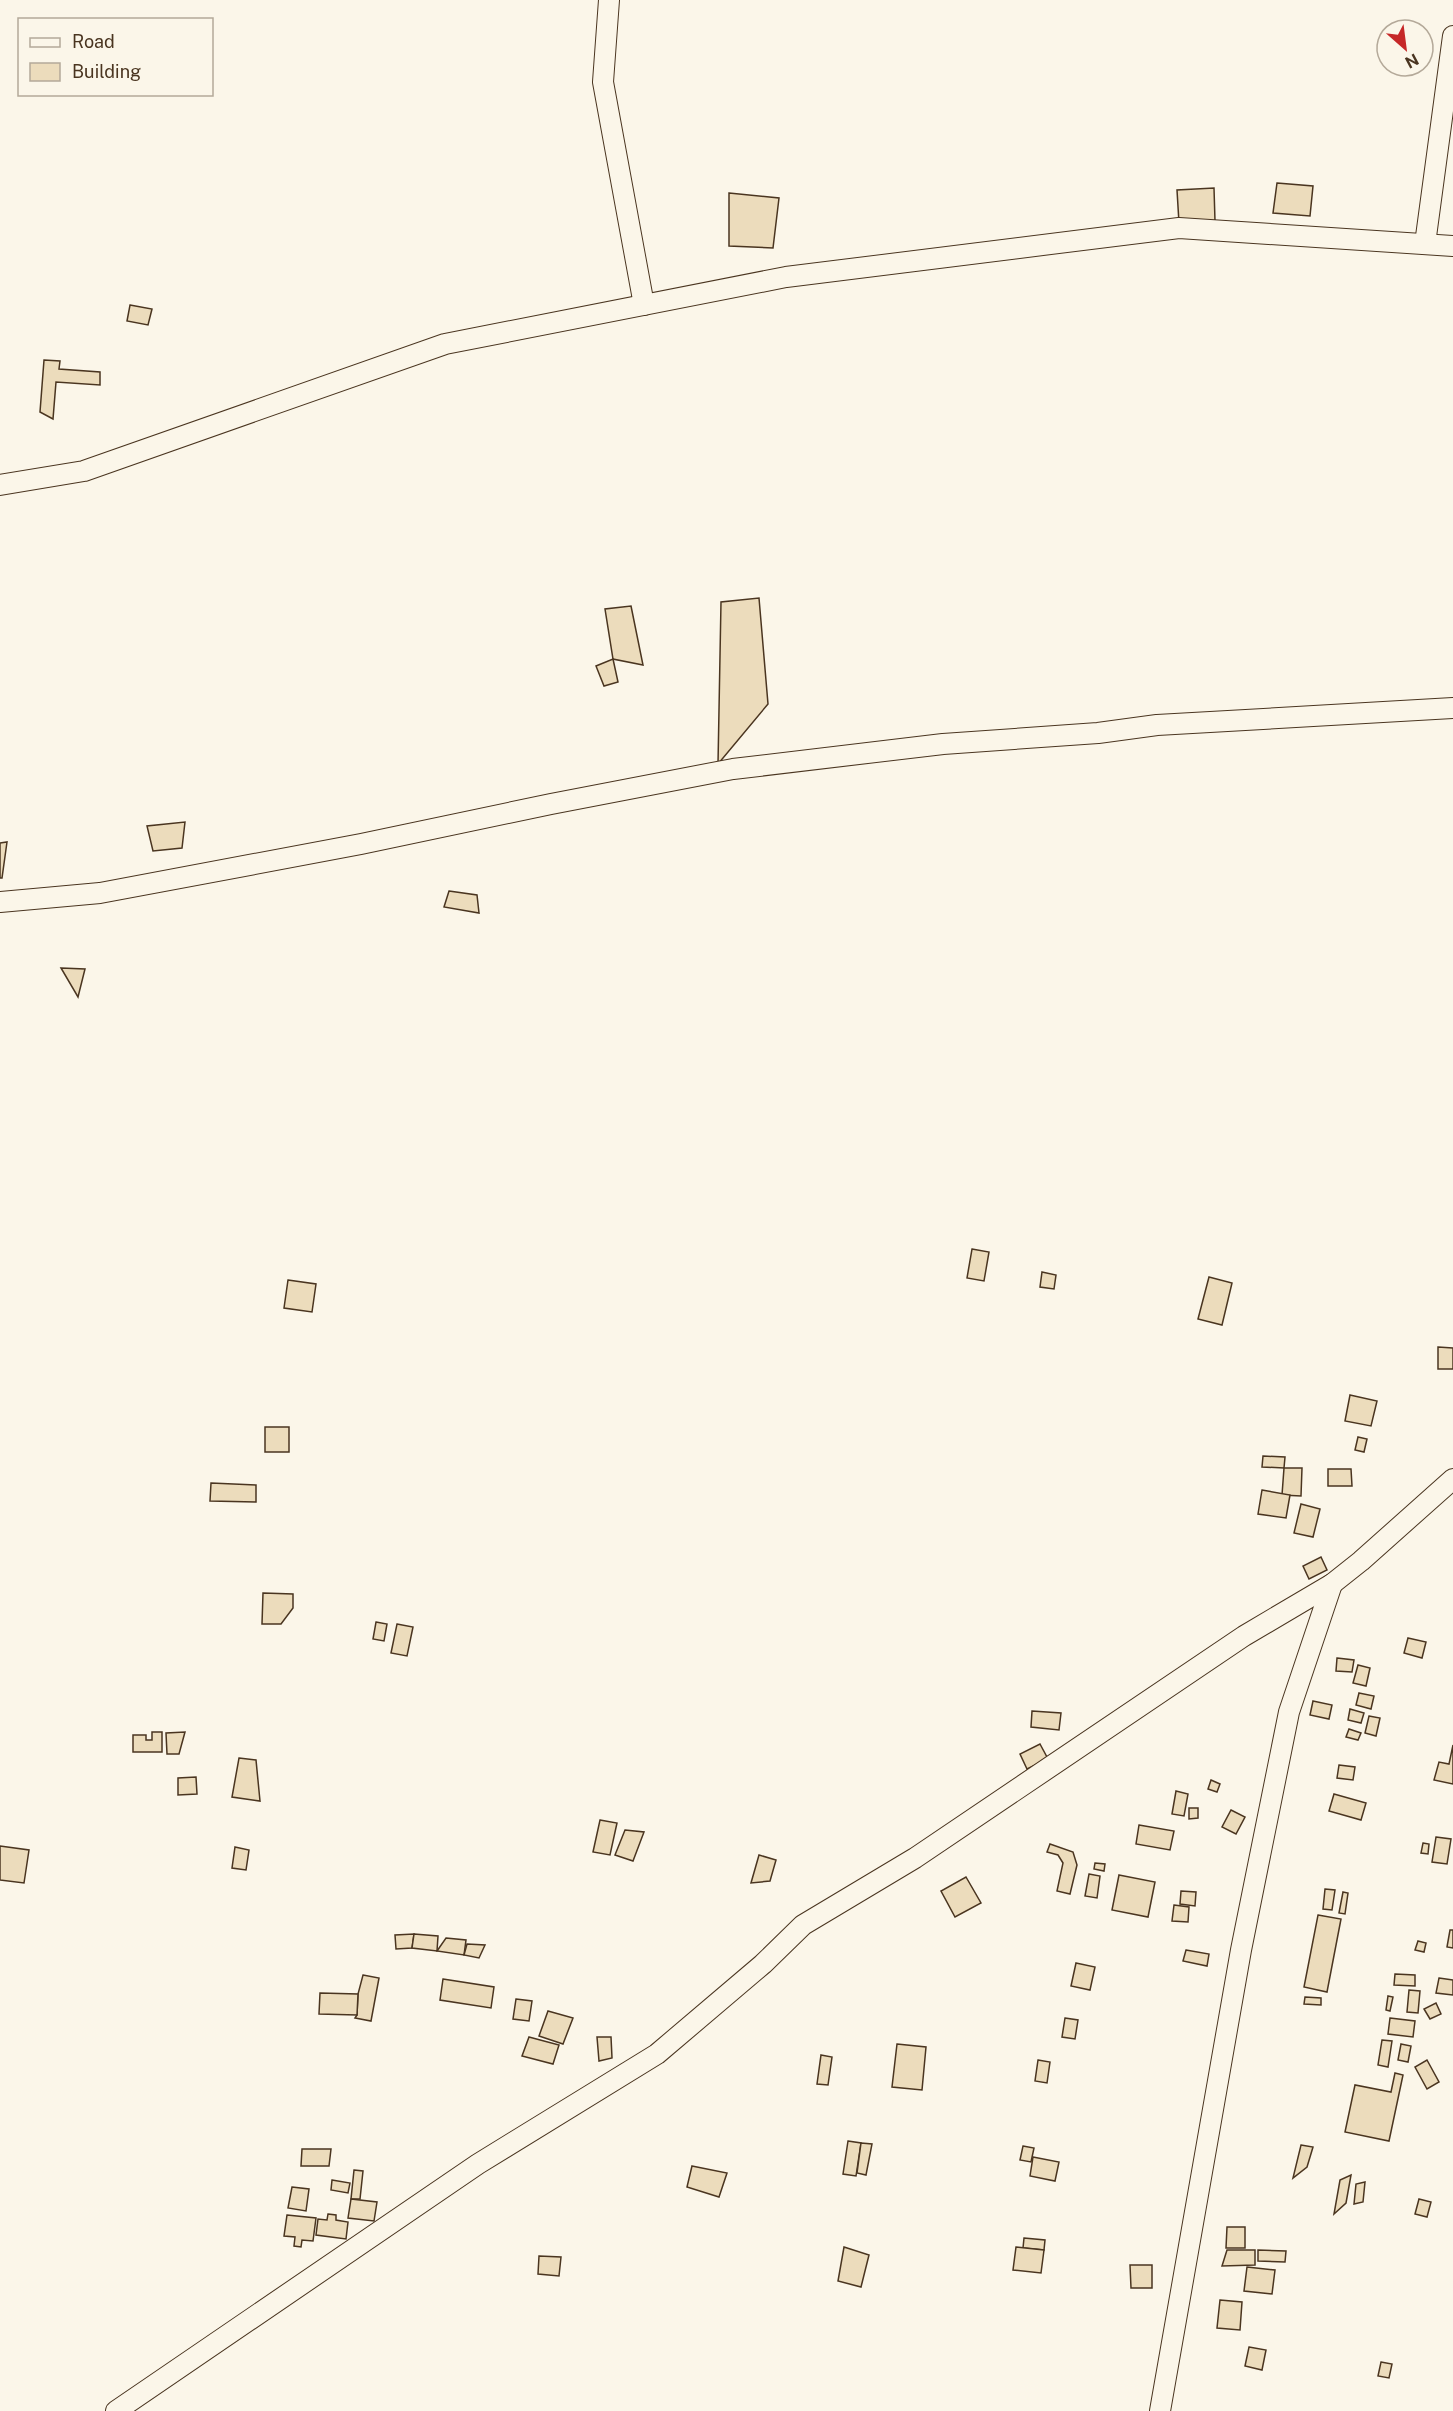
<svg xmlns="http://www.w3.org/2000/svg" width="1453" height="2411" font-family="'Public Sans',sans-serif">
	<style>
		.building { fill: #ecdcbc; stroke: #4a3520; stroke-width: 1.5 }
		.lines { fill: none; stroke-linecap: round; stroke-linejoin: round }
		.minor-casing { stroke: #4a3520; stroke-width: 22 }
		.minor { stroke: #fbf6e9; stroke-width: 20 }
	</style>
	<rect width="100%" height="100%" fill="#fbf6e9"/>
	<!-- building -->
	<g class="building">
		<path d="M1277 183 1313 186 1310 216 1273 213Z"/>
		<path d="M1214 188 1215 221 1179 223 1177 190Z"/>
		<path d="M729 193 779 198 773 248 729 246Z"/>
		<path d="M130 305 152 309 148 325 127 321Z"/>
		<path d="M44 360 60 361 59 369 100 372V385L56 382 53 419 40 412Z"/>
		<path d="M759 598 768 704 718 764 721 602Z"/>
		<path d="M631 606 643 665 613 659 605 609Z"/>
		<path d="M613 659 618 682 604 686 596 666Z"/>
		<path d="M185 822 182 848 153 851 147 826Z"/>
		<path d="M7 842 2 878H0V843Z"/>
		<path d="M449 891 477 895 479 913 444 907Z"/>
		<path d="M61 968 85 969 78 997Z"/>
		<path d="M972 1249 989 1252 984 1281 967 1278Z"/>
		<path d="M1042 1272 1056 1275 1054 1289 1040 1287Z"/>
		<path d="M1209 1277 1232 1283 1222 1325 1198 1319Z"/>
		<path d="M288 1280 316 1284 312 1312 284 1308Z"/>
		<path d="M1438 1347 1453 1348V1369H1438Z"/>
		<path d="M1350 1395 1377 1401 1371 1426 1345 1421Z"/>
		<rect x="265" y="1427" width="24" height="25"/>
		<path d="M1358 1437 1367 1439 1364 1452 1355 1450Z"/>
		<path d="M1263 1456 1285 1457 1284 1468 1262 1467Z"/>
		<path d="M1284 1468H1302L1301 1496 1282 1495Z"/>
		<path d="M1328 1469H1351L1352 1486H1328Z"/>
		<path d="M211 1483 256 1485V1502L210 1501Z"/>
		<path d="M1262 1490 1290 1495 1286 1518 1258 1514Z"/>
		<path d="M1301 1504 1320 1509 1313 1537 1294 1533Z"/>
		<path d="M1321 1557 1327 1570 1309 1579 1303 1566Z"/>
		<path d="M263 1593 293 1594V1608L281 1624H262Z"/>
		<path d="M376 1622 387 1624 384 1641 373 1639Z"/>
		<path d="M397 1624 413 1627 407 1656 391 1653Z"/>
		<path d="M1408 1638 1426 1642 1422 1658 1404 1653Z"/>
		<path d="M1337 1658 1354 1660 1352 1672 1336 1671Z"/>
		<path d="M1358 1665 1370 1668 1366 1686 1353 1683Z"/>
		<path d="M1359 1693 1374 1696 1371 1709 1356 1705Z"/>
		<path d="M1313 1701 1332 1705 1329 1719 1310 1715Z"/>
		<path d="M1350 1709 1364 1713 1361 1723 1348 1720Z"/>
		<path d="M1032 1711 1061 1713 1059 1730 1031 1727Z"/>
		<path d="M1369 1716 1380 1718 1376 1736 1365 1733Z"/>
		<path d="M1349 1729 1361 1733 1358 1740 1346 1737Z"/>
		<path d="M152 1732H162V1752H133V1735H146V1740H152Z"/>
		<path d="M185 1732 179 1754H167L166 1733Z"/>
		<path d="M1040 1744 1048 1759 1027 1769 1020 1754Z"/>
		<path d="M1453 1745V1784L1434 1780 1439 1762 1449 1764Z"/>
		<path d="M239 1758 256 1760 260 1801 232 1797Z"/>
		<path d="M1339 1765 1355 1767 1353 1780 1337 1778Z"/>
		<path d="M196 1777 197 1794 178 1795V1778Z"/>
		<path d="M1211 1780 1220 1784 1217 1792 1208 1789Z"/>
		<path d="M1176 1791 1188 1794 1184 1816 1172 1814Z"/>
		<path d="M1334 1794 1366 1803 1361 1820 1329 1811Z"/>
		<path d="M1189 1808H1198V1818L1189 1819Z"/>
		<path d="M1231 1810 1245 1817 1236 1834 1222 1827Z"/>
		<path d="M600 1820 617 1823 610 1855 593 1852Z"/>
		<path d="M1139 1825 1174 1831 1170 1850 1136 1844Z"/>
		<path d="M625 1830 644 1832 633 1861 615 1855Z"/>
		<path d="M1436 1837 1451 1839 1447 1864 1432 1862Z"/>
		<path d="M1423 1843 1429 1844 1428 1854 1421 1853Z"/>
		<path d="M1050 1844 1073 1852 1077 1865 1070 1894 1057 1891 1063 1863 1058 1855 1047 1852Z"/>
		<path d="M0 1846 29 1850 24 1883 0 1880Z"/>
		<path d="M235 1847 249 1850 246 1870 232 1868Z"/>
		<path d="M759 1855 776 1860 770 1881 751 1883Z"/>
		<path d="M1095 1863 1105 1864 1104 1871 1094 1869Z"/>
		<path d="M1089 1874 1100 1876 1097 1898 1085 1896Z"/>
		<path d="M1119 1875 1155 1882 1148 1917 1112 1910Z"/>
		<path d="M966 1877 981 1903 955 1917 941 1891Z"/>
		<path d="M1325 1889 1335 1890 1332 1910 1323 1909Z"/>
		<path d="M1181 1891 1196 1892 1195 1906 1180 1904Z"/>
		<path d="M1343 1892 1348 1893 1345 1914 1339 1913Z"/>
		<path d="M1174 1905 1189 1907 1188 1922 1172 1921Z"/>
		<path d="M1318 1915 1341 1919 1327 1992 1304 1987Z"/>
		<path d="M1450 1930H1453V1948L1447 1947Z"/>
		<path d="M414 1934 412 1948 396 1949 395 1935Z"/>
		<path d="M414 1934 438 1936 437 1951 412 1948Z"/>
		<path d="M446 1938 466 1940 464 1955 437 1951Z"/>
		<path d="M1418 1941 1426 1943 1424 1952 1415 1950Z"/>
		<path d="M467 1944 485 1945 479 1958 464 1955Z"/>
		<path d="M1186 1950 1209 1954 1207 1966 1183 1961Z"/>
		<path d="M1076 1963 1095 1967 1090 1990 1071 1986Z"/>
		<path d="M1395 1974 1415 1975V1986L1394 1985Z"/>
		<path d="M363 1975 379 1978 371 2021 355 2018 357 2015 358 1994Z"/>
		<path d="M1439 1978 1453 1980V1995L1436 1993Z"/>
		<path d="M443 1979 494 1987 491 2008 440 2000Z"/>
		<path d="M1409 1990 1420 1991 1418 2013 1407 2012Z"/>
		<path d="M320 1993 358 1994 357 2015 319 2014Z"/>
		<path d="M1388 1996 1393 1997 1390 2011 1386 2010Z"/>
		<path d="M1305 1997 1321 1998V2005L1304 2004Z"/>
		<path d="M516 1999 532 2001 529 2021 513 2019Z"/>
		<path d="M1436 2003 1441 2014 1430 2019 1424 2009Z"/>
		<path d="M548 2011 573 2018 563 2044 539 2036Z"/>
		<path d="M1065 2018 1078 2020 1075 2039 1062 2037Z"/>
		<path d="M1390 2018 1415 2021 1413 2037 1388 2034Z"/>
		<path d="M529 2037 559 2045 553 2064 522 2056Z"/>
		<path d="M597 2037H611L612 2058 599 2061Z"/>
		<path d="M1382 2040 1392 2041 1388 2067 1378 2065Z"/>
		<path d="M897 2044 926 2047 922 2090 892 2087Z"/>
		<path d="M1401 2044 1411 2046 1408 2062 1398 2060Z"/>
		<path d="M821 2055 832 2057 828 2085 817 2084Z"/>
		<path d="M1038 2060 1050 2062 1047 2083 1035 2081Z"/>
		<path d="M1427 2060 1439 2082 1427 2089 1415 2067Z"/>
		<path d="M1395 2073 1403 2075 1389 2141 1345 2132 1355 2085 1391 2092Z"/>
		<path d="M848 2141 861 2143 856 2176 843 2174Z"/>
		<path d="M861 2143 872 2144 866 2175 857 2173Z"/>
		<path d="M1301 2145 1313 2147 1307 2167 1293 2178Z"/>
		<path d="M1023 2146 1034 2148 1031 2162 1020 2160Z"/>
		<path d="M302 2149H331L329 2166H301Z"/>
		<path d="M1033 2157 1059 2162 1055 2181 1030 2176Z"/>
		<path d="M692 2166 727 2173 719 2197 687 2187Z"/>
		<path d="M354 2170 363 2171 360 2199H351Z"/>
		<path d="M1351 2175 1346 2203 1334 2214 1340 2180Z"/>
		<path d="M332 2180 350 2183 348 2193 331 2190Z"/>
		<path d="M1365 2182 1363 2202 1354 2204 1356 2184Z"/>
		<path d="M292 2187 309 2189 306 2211 288 2208Z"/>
		<path d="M351 2199 377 2202 374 2221 348 2218Z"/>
		<path d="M1419 2199 1431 2202 1427 2217 1415 2214Z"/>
		<path d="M328 2214 336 2215V2220L348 2222 346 2239 316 2235 318 2219 327 2220Z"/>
		<path d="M287 2215 316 2218 313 2241 302 2240 301 2247 294 2246 295 2237 284 2236Z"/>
		<path d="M1227 2227H1245V2248H1226Z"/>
		<path d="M1024 2238 1045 2240 1044 2250 1023 2248Z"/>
		<path d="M844 2247 869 2255 861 2287 838 2281Z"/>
		<path d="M1016 2247 1044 2250 1041 2273 1013 2270Z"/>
		<path d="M1227 2250H1255V2265L1222 2266Z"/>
		<path d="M1258 2250 1286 2251 1285 2262 1258 2261Z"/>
		<path d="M539 2256 561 2257 559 2276 538 2274Z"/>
		<path d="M1130 2265H1152V2288H1131Z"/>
		<path d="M1247 2267 1275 2270 1272 2294 1244 2291Z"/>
		<path d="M1220 2300 1242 2302 1240 2330 1217 2328Z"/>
		<path d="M1249 2347 1266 2350 1262 2370 1245 2366Z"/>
		<path d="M1381 2362 1392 2364 1389 2378 1378 2376Z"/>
	</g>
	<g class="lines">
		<!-- minor casing -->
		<g class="minor-casing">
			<g id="minor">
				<path d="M609 0 603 82 644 305"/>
				<path d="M1425 244 1453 36"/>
				<path d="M0 485 84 471 445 344 786 277 1179 228 1453 246"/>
				<path d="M0 902 100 893 361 844 551 804 733 769 943 744 1098 733 1157 725 1453 708"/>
				<path d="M116 2411 478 2164 657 2054 763 1964 803 1925 915 1858 1244 1636 1332 1584 1361 1561 1453 1479"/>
				<path d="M1160 2411 1241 1950 1289 1712 1332 1584"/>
			</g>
		</g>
		<!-- minor -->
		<use href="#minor" class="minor"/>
	</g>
	<!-- legend -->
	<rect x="18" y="18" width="195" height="78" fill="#fbf6e9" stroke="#b4a999" stroke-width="1.5"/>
	<rect x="30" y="38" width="30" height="9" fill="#fbf6e9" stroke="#b4a999" stroke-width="1.5"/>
	<text x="72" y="48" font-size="18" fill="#4a3520">Road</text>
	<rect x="30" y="63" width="30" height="18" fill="#ecdcbc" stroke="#b4a999" stroke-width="1.5"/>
	<text x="72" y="78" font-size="18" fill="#4a3520">Building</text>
	<!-- north arrow -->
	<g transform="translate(1405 48) rotate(152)"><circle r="28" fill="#fbf6e9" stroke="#b4a999" stroke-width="1.5"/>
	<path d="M0-4.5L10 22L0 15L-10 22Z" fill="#c62828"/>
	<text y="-9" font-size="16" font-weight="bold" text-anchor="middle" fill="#4a3520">N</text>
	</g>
</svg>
